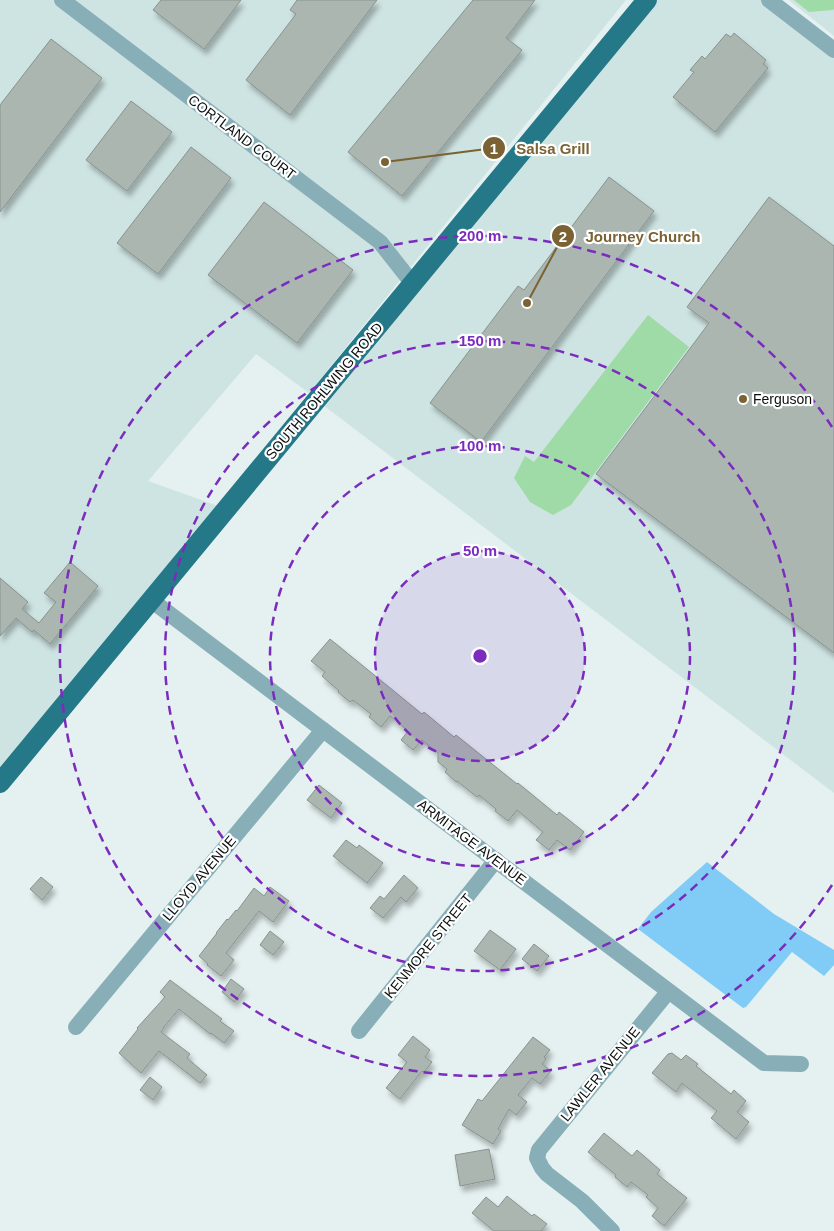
<svg xmlns="http://www.w3.org/2000/svg" width="834" height="1231" font-family="Arial,sans-serif">
	<style>
		.built { fill: #cee4e2 }
		.green { fill: #9fdba7 }
		.water { fill: #81ccf6 }
		.building { fill: #abb6b1; stroke: #88938f; filter: url(#shadow) }
		.lines { fill: none; stroke-linecap: round; stroke-linejoin: round }
		.minor { stroke: #88aeb7; stroke-width: 16 }
		.major { stroke: #247888; stroke-width: 20 }
		.ring { fill: none; stroke: #7b2cbf; stroke-width: 2.5; stroke-dasharray: 9 6 }
		.poi-dot { fill: #7a6233; stroke: #fff; stroke-width: 2 }
		.labels { text-anchor: middle; dominant-baseline: central; stroke-width: 4.5; stroke-linejoin: round; paint-order: stroke }
		.street-label { font-size: 14px; fill: #0a0f0e; stroke: #fff }
		.poi-label { font-size: 14px; fill: #0a0f0e; stroke: #fff; text-anchor: start }
		.centre { fill: #7b2cbf; stroke: #fff; stroke-width: 2.5 }
		.ring-label { font-size: 15px; text-anchor: middle; font-weight: bold; fill: #7b2cbf; stroke: #fff; stroke-width: 4.5; stroke-linejoin: round; paint-order: stroke }
		.leader { fill: none; stroke: #7a6233; stroke-width: 2 }
		.callout-dot { fill: #7a6233; stroke: #fff; stroke-width: 2 }
		.mark-label { font-size: 15px; text-anchor: middle; font-weight: bold; fill: #fff }
		.callout-label { font-size: 15px; text-anchor: middle; font-weight: bold; fill: #7a6233; stroke: #fff; stroke-width: 4.5; stroke-linejoin: round; paint-order: stroke }
	</style>
	<defs>
		<filter id="shadow"><feDropShadow dx="3" dy="5.5" stdDeviation="2.5" flood-color="#0004"/></filter>
	</defs>
	<rect width="100%" height="100%" fill="#e4f1f0"/>
	<!-- built -->
	<g class="built">
		<path d="M0 0H626L309 393 256 354 148 481 218 506 0 769Z"/>
		<path d="M658 0H763L834 57V793L323 405Z"/>
		<path d="M789 0H834V36Z"/>
	</g>
	<!-- green -->
	<g class="green">
		<path d="M794 0H834V9L833 10 809 12Z"/>
		<path d="M648 315 689 347 571 505 553 515 530 502 514 478 525 456 534 462Z"/>
	</g>
	<!-- water -->
	<path class="water" d="M707 862 774 914 834 950V965L824 976 792 952 746 1007 743 1008 638 929 651 912Z"/>
	<!-- building -->
	<g class="building">
		<path d="M161 0H241L204 49 153 10Z"/>
		<path d="M297 0H377L290 115 246 80 296 14 290 10Z"/>
		<path d="M473 0H535L506 38 522 50 402 196 348 152Z"/>
		<path d="M734 33 766 60 763 64 768 68 715 132 673 97 694 72 690 70 702 56 705 59 726 34 731 37Z"/>
		<path d="M51 39 102 78 0 212V105Z"/>
		<path d="M131 101 172 132 127 191 86 160Z"/>
		<path d="M191 147 231 178 158 274 117 243Z"/>
		<path d="M609 177 654 211 481 442 430 403 518 286 524 290Z"/>
		<path d="M769 197 834 246V653L596 474 709 323 687 307Z"/>
		<path d="M264 202 353 270 297 343 208 275Z"/>
		<path d="M70 562 98 586 50 644 34 630 32 632 16 618 0 636V578L28 602 22 609 39 623 56 602 44 593Z"/>
		<path d="M330 639 422 714 424 712 454 737 456 735 517 784 518 783 557 815 559 812 584 832 570 850 557 840 549 850 536 840 543 832 517 810 508 821 495 811 496 809 479 795 477 797 457 781 456 782 445 772 447 769 438 762V753L422 740 413 750 401 740 408 731 390 716 381 727 369 717 371 714 353 700 350 702 338 692 339 691 322 676 325 672 311 661Z"/>
		<path d="M319 785 342 803 331 818 307 800Z"/>
		<path d="M346 840 357 848 359 845 383 863 367 883 333 856Z"/>
		<path d="M404 875 418 888 406 902 401 897 383 918 370 908 380 896 384 899Z"/>
		<path d="M41 877 53 887 42 900 30 889Z"/>
		<path d="M270 887 289 901 273 922 259 911 226 953 234 960 221 976 207 965 208 964 199 956 217 933H216L227 919 228 920 236 910 237 911 254 888 264 896Z"/>
		<path d="M490 930 516 949 500 970 474 951Z"/>
		<path d="M270 931 284 942 273 955 260 945Z"/>
		<path d="M534 944 549 956 537 971 522 959Z"/>
		<path d="M231 979 244 989 234 1002 222 992Z"/>
		<path d="M170 980 222 1019 220 1021 234 1031 224 1043 211 1033 210 1034 179 1009 163 1028H164L161 1032 190 1054 187 1058 207 1075 200 1083 159 1051 141 1073 119 1053 138 1029 137 1028 165 997 160 992Z"/>
		<path d="M413 1036 430 1050 425 1057 432 1062 424 1072 422 1071 400 1099 386 1088 407 1062 398 1055Z"/>
		<path d="M533 1037 550 1050 544 1057 546 1059 542 1064 551 1071 540 1084 532 1078 518 1095 527 1102 516 1115 509 1109 498 1129 501 1131 493 1144 462 1125 478 1099 482 1101Z"/>
		<path d="M672 1053 681 1060 686 1055 698 1064 696 1066 731 1094 734 1090 746 1101 737 1112 749 1122 736 1139 711 1118 717 1111 682 1083 676 1092 652 1073 668 1054Z"/>
		<path d="M150 1077 162 1087 153 1100 140 1090Z"/>
		<path d="M604 1133 632 1156 637 1150 660 1170 657 1174 687 1198 664 1226 652 1216 658 1208 646 1197 648 1195 631 1182 627 1187 615 1177 616 1175 588 1152Z"/>
		<path d="M489 1149 495 1179 460 1186 455 1155Z"/>
		<path d="M507 1196 532 1216 534 1214 547 1224 541 1231H494L472 1213 486 1197 498 1207Z"/>
	</g>
	<g class="lines">
		<!-- minor -->
		<g class="minor">
			<path d="M62 0 380 242 413 284"/>
			<path d="M769 0 834 50"/>
			<path d="M151 600 764 1063 801 1064"/>
			<path d="M76 1027 323 730"/>
			<path d="M359 1031 496 860"/>
			<path d="M612 1231 582 1201 547 1174 542 1168 537 1158 539 1150 668 992"/>
		</g>
		<!-- major -->
		<path class="major" d="M0 783 647 0"/>
	</g>
	<!-- distance rings -->
	<circle cx="480" cy="656" r="105" fill="#7b2cbf" fill-opacity=".12"/>
	<g class="ring">
		<circle cx="480" cy="656" r="105"/>
		<circle cx="480" cy="656" r="210"/>
		<circle cx="480" cy="656" r="315"/>
		<path d="M832 885A420 420 0 1 1 832 427"/>
	</g>
	<!-- markers -->
	<circle class="poi-dot" cx="743" cy="399" r="5"/>
	<g class="labels">
		<!-- street labels -->
		<g class="street-label">
			<text transform="translate(242 137) rotate(37)">CORTLAND COURT</text>
			<text transform="translate(324 391) rotate(-50)">SOUTH ROHLWING ROAD</text>
			<text transform="translate(472 842) rotate(37)">ARMITAGE AVENUE</text>
			<text transform="translate(199 878) rotate(-50)">LLOYD AVENUE</text>
			<text transform="translate(428 946) rotate(-51)">KENMORE STREET</text>
			<text transform="translate(600 1074) rotate(-51)">LAWLER AVENUE</text>
		</g>
		<!-- poi labels -->
		<g class="poi-label">
			<text x="753" y="399">Ferguson</text>
		</g>
	</g>
	<circle cx="480" cy="656" r="8" class="centre"/>
	<g class="ring-label">
		<text x="480" y="241">200 m</text>
		<text x="480" y="346">150 m</text>
		<text x="480" y="451">100 m</text>
		<text x="480" y="556">50 m</text>
	</g>
	<!-- callouts -->
	<path class="leader" d="M385 162L494 148M527 303L563 236"/>
	<g class="callout-dot">
		<circle cx="385" cy="162" r="5"/>
		<circle cx="527" cy="303" r="5"/>
		<circle cx="494" cy="148" r="12"/>
		<circle cx="563" cy="236" r="12"/>
	</g>
	<g class="mark-label">
		<text x="494" y="154">1</text>
		<text x="563" y="242">2</text>
	</g>
	<g class="callout-label">
		<text x="553" y="154">Salsa Grill</text>
		<text x="643" y="242">Journey Church</text>
	</g>
</svg>
